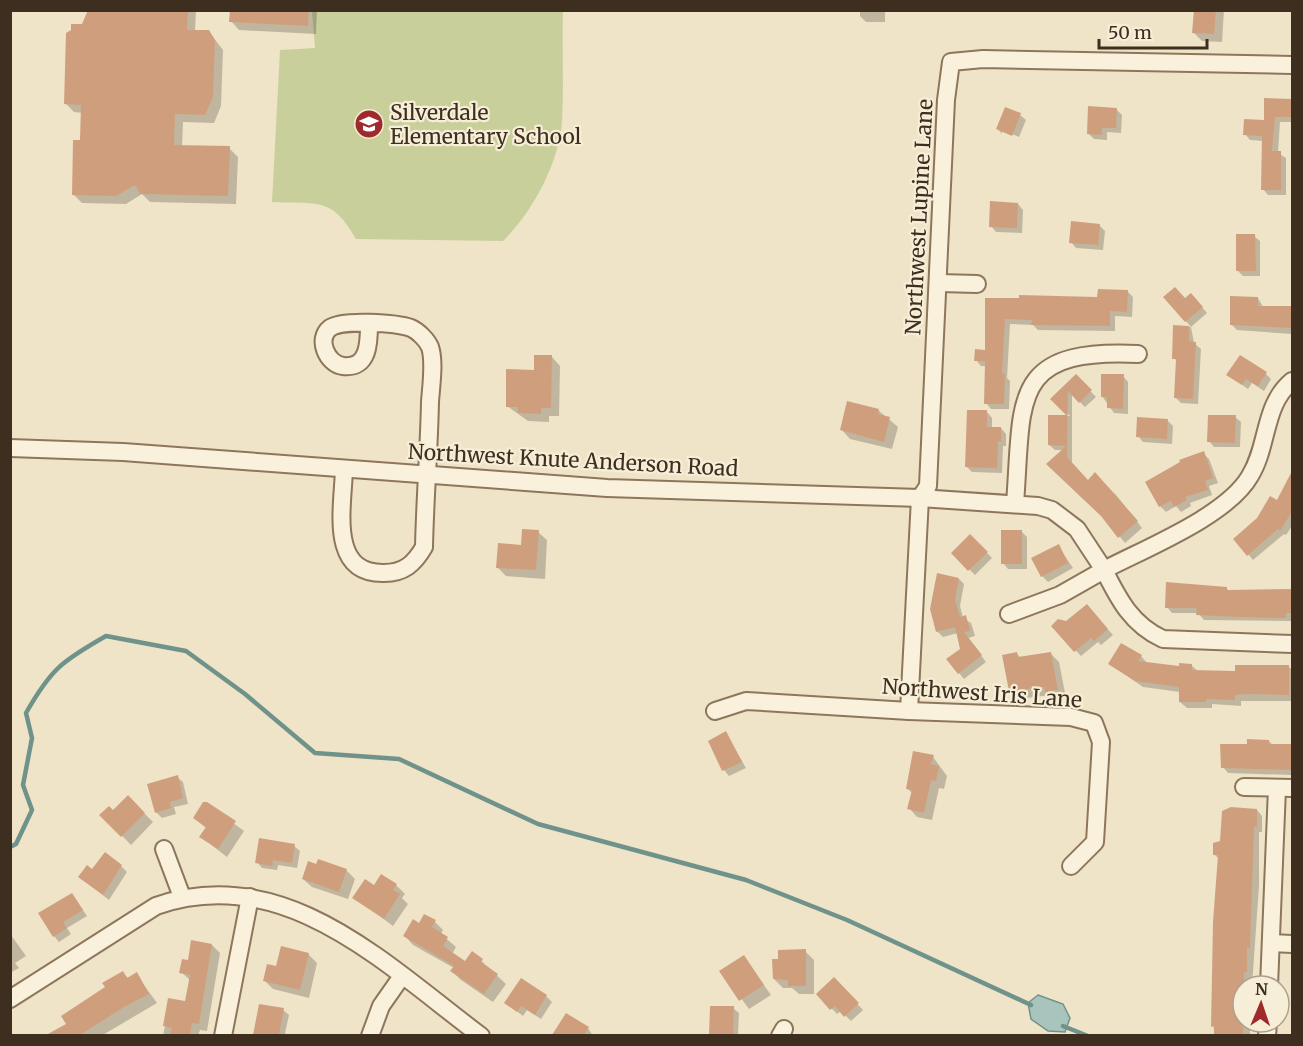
<svg xmlns="http://www.w3.org/2000/svg" width="1303" height="1046" font-family="Merriweather,serif">
	<style>
		.green { fill: #c9cf9b }
		.water { fill: #a9c4bc; stroke: #6f938a; stroke-width: 1.5 }
		.shadow { fill: #0003 }
		.lines { fill: none; stroke-linecap: round; stroke-linejoin: round }
		.stream { stroke: #6f938a; stroke-width: 4.5 }
		.building { fill: #cf9f7d }
		.minor-casing { stroke: #8d765c; stroke-width: 20 }
		.minor { stroke: #faf1dc; stroke-width: 16 }
		.labels { text-anchor: middle; dominant-baseline: central; stroke-width: 4.5; stroke-linejoin: round; paint-order: stroke }
		.poi-label { font-size: 21px; fill: #3d2e20; stroke: #f7eed8; text-anchor: start }
		.street-label { font-size: 21px; fill: #3d2e20; stroke: #f7eed8 }
	</style>
	<rect width="100%" height="100%" fill="#f0e4c8"/>
	<!-- green -->
	<path class="green" d="M312 11H563C562 47 564 87 562 122 559 163 532 213 503 241L356 239C331 195 317 205 272 202L280 50 315 48Z"/>
	<!-- water -->
	<path class="water" d="M1038 995 1063 1004 1070 1018 1065 1032 1048 1031 1031 1019 1028 1003Z"/>
	<!-- shadow -->
	<g class="shadow">
		<path d="M90 10H196L195 31 209 32 223 50 221 106 214 123 183 122 182 147 229 148 238 157 236 204 150 202 142 194 126 204 82 203 73 194 82 142 83 113 74 112 66 104 83 26Z"/>
		<path d="M231 10H317L316 34 239 30 231 21Z"/>
		<path d="M860 10H885V22H866L860 16Z"/>
		<path d="M1195 10H1224L1222 42 1202 41 1194 33Z"/>
		<path d="M1292 100V122H1280L1278 153 1286 158V195H1268L1263 189V141L1250 140 1245 134Z"/>
		<path d="M1116 109 1122 115 1121 133 1107 132V140L1094 139 1088 133Z"/>
		<path d="M1020 115 1026 120 1019 137 1002 130V134L998 129Z"/>
		<path d="M1018 204 1023 210 1022 233 996 232 991 226Z"/>
		<path d="M1099 225 1105 231 1103 250 1076 248 1071 242Z"/>
		<path d="M1254 236 1260 241V276H1243L1238 271Z"/>
		<path d="M1127 291 1133 297 1132 317 1115 316V331L1038 330 1033 325 1010 324 1007 378 1010 381 1009 409H991L986 403 987 366H981L976 360 986 351 987 299H1099Z"/>
		<path d="M1165 297 1196 300 1207 313 1191 327Z"/>
		<path d="M1258 298 1263 307 1292 306V334L1237 330 1232 325Z"/>
		<path d="M1174 327H1191L1194 343 1201 349 1198 404 1181 403 1176 398 1178 362 1174 358Z"/>
		<path d="M552 357 560 366 559 416H549V422L528 421 507 406 535 371Z"/>
		<path d="M1266 374 1271 379 1264 391 1252 383 1248 389 1228 375Z"/>
		<path d="M1076 376 1096 397 1085 407 1072 394V464L1088 482 1095 474 1117 496 1142 528 1125 543 1103 516 1048 464 1063 450H1055L1049 445 1050 416H1070L1052 399Z"/>
		<path d="M1123 376 1128 382V414L1114 413 1102 396Z"/>
		<path d="M878 410 898 427 892 449 850 439 842 430Z"/>
		<path d="M987 412 992 418V428H1001L1006 434V446H1003L1002 473 972 472 967 467Z"/>
		<path d="M1235 417 1241 422 1240 447H1214L1209 441Z"/>
		<path d="M1168 421 1173 426 1172 444 1143 442 1138 436Z"/>
		<path d="M1203 453 1209 459 1218 483 1209 486 1212 495 1190 503 1191 506 1181 512 1176 506 1166 512 1160 506Z"/>
		<path d="M1292 473V526L1286 535 1284 534 1253 560 1248 554Z"/>
		<path d="M1021 531 1027 537V569H1008L1003 563Z"/>
		<path d="M538 532 547 540 545 579 506 576 498 568Z"/>
		<path d="M970 536 992 558 975 575 953 553Z"/>
		<path d="M1058 546 1073 568 1048 582 1042 576Z"/>
		<path d="M959 579 964 584 960 606 963 618 971 623 975 636 968 638 986 662 964 679 959 673 962 649 958 633 943 637 937 631Z"/>
		<path d="M1226 588 1230 592H1292V621L1204 620 1198 613H1172L1167 607Z"/>
		<path d="M1092 612 1113 635 1101 645 1098 642 1081 656 1053 626Z"/>
		<path d="M1050 653 1059 662 1066 698 1055 700 1050 695 1019 699 1010 690 1017 654 1021 658Z"/>
		<path d="M1141 656 1148 664 1181 668 1191 665 1198 671 1236 672 1273 666 1292 668V701H1241V706L1212 704V708H1187L1180 702V692L1143 687 1110 664Z"/>
		<path d="M726 733 746 768 729 776 724 770Z"/>
		<path d="M1269 741 1273 745 1292 746V775L1228 773 1223 767 1248 746Z"/>
		<path d="M933 757 947 776 944 789 939 788 932 820 917 817 909 808 912 793 907 788Z"/>
		<path d="M177 777 183 782 188 804 174 807 176 814 162 818 156 812Z"/>
		<path d="M128 797 153 822 131 845 102 815 113 812Z"/>
		<path d="M207 804 244 831 227 857 201 837 207 829 194 818Z"/>
		<path d="M1257 810 1262 816V832H1259V886L1252 986H1243V1022H1250V1036H1216L1213 1026 1219 859 1214 854 1222 842Z"/>
		<path d="M294 846 300 851 297 868 278 865 277 870 262 868 257 862Z"/>
		<path d="M121 866 127 872 109 900 80 877 93 871Z"/>
		<path d="M346 870 355 879 348 899 312 887 303 879Z"/>
		<path d="M396 885 405 894 402 898 408 904 393 926 354 897 374 887Z"/>
		<path d="M72 894 87 916 67 928 71 934 59 942 54 936Z"/>
		<path d="M435 922 443 930 441 934 456 947 452 954 466 963 473 953 506 984 493 1002 461 980 452 971 454 968 413 945 405 936 419 925Z"/>
		<path d="M11 935 26 956 15 963 19 968 10 973Z"/>
		<path d="M212 945 220 953 207 1031 200 1030 198 1036H163L170 1000 186 1003 190 980 181 972 189 962Z"/>
		<path d="M805 951 814 960V994H799L792 988H783L774 979Z"/>
		<path d="M308 954 317 963 309 998 273 989 265 981 277 968Z"/>
		<path d="M744 957 771 995 749 1009 721 971Z"/>
		<path d="M1292 963V987L1291 986Z"/>
		<path d="M123 973 129 979 136 974 157 1003 101 1036H49L68 1025Z"/>
		<path d="M834 979 863 1010 851 1021 841 1011 837 1014 818 994Z"/>
		<path d="M546 996 552 1002 541 1019 527 1010 523 1016 506 1003Z"/>
		<path d="M260 1005 283 1010 289 1015 285 1033 288 1036H255Z"/>
		<path d="M711 1007 733 1008 739 1013 738 1036H711Z"/>
		<path d="M566 1015 588 1028 593 1036H554Z"/>
		<rect x="1291" y="1019" width="1" height="17"/>
	</g>
	<g class="lines">
		<!-- stream -->
		<g class="stream">
			<path d="M10 847 16 844 32 810 23 785 32 738 26 713C51 669 62 661 106 636L186 651 245 694 315 753 399 759 538 824 746 880 847 920 1031 1005"/>
			<path d="M1063 1026 1088 1036"/>
		</g>
	</g>
	<!-- building -->
	<g class="building">
		<path d="M88 10H188L187 30H209L215 40 213 97 205 115 175 114 174 145 230 146 228 196 140 194 135 185 116 196 72 195 73 140H80L81 105 64 104 66 33 71 30V24H82Z"/>
		<path d="M230 10H309L308 26 229 22Z"/>
		<path d="M1194 10H1216L1214 34 1192 33Z"/>
		<path d="M1264 98 1293 99V117H1275L1272 151H1281V190H1261L1262 136 1243 135 1244 119 1264 120Z"/>
		<path d="M1088 106 1117 108 1116 128H1102V135L1087 134Z"/>
		<path d="M1005 107 1021 113 1012 136 996 129Z"/>
		<path d="M990 201 1018 203 1017 228 989 227Z"/>
		<path d="M1071 221 1100 224 1098 245 1069 243Z"/>
		<path d="M1236 234H1255L1256 271H1236Z"/>
		<path d="M1175 287 1185 298 1191 293 1203 307 1185 322 1163 297Z"/>
		<path d="M1098 289 1128 290 1127 312 1110 311V326L1031 325 1032 320 1005 319 1002 374H1005L1004 404H984L985 361H974L975 349 985 350V298H1019V295L1097 297Z"/>
		<path d="M1230 296 1258 297V306H1293V328L1230 325Z"/>
		<path d="M1173 325 1189 326V341L1196 342 1193 399 1174 398 1176 359H1172Z"/>
		<path d="M534 355H552L551 408H541V414L518 413V407H506V369L534 370Z"/>
		<path d="M1240 355 1267 372 1258 386 1246 379 1242 385 1226 375Z"/>
		<path d="M1076 374 1092 390 1079 403 1068 391 1067 457 1088 480 1095 472 1138 521 1118 538 1101 516 1046 464 1066 446 1048 445V415H1066L1050 399Z"/>
		<path d="M1101 374H1124L1123 409 1107 408V397H1101Z"/>
		<path d="M847 401 879 409 878 414 890 417 884 442 840 430Z"/>
		<path d="M967 410H987V427H1001V442L998 441 997 468 965 467Z"/>
		<path d="M1208 415H1236L1235 443 1207 442Z"/>
		<path d="M1137 417 1168 419 1167 439 1136 437Z"/>
		<path d="M1204 451 1213 478 1205 481 1208 490 1185 497 1187 500 1174 507 1171 501 1159 507 1145 482 1180 462 1179 460Z"/>
		<path d="M1293 469V510L1280 531 1278 529 1247 556 1233 539 1257 518 1270 496 1277 500Z"/>
		<path d="M522 529 539 530 536 570 496 568 498 543 521 545Z"/>
		<rect x="1001" y="530" width="21" height="34"/>
		<path d="M970 534 988 552 968 571 951 553Z"/>
		<path d="M1059 544 1068 563 1041 577 1031 558Z"/>
		<path d="M937 573 959 578 955 600 960 617 966 615 970 631 964 632 982 655 958 674 946 659 960 649 955 627 936 632 930 609Z"/>
		<path d="M1166 582 1227 587V590L1293 589V613H1286V618L1239 617 1196 615 1197 608H1165Z"/>
		<path d="M1087 604 1108 629 1094 641 1091 638 1074 652 1051 626 1058 619 1066 621Z"/>
		<path d="M1121 643 1142 655 1138 661 1179 666V663L1192 664V670L1235 671V665H1289V695L1249 694 1235 695V700L1206 699V702H1179V687L1135 681 1108 664Z"/>
		<path d="M1017 652 1018 657 1051 652 1058 690 1045 692 1044 687 1009 691 1002 655Z"/>
		<path d="M726 731 742 762 722 771 708 741Z"/>
		<path d="M1247 739 1269 740V744H1293V770L1221 768 1220 744H1247Z"/>
		<path d="M913 751 934 755 931 764 939 766 936 781 931 780 924 813 907 809 912 790 906 789Z"/>
		<path d="M178 775 183 798 170 802 171 808 155 813 147 784Z"/>
		<path d="M128 795 145 813 121 837 99 815 109 806 113 810Z"/>
		<path d="M203 802H207L236 821 218 849 199 837 206 827 193 818Z"/>
		<path d="M1231 807 1257 809V827H1254L1250 948H1247V972H1244L1243 1035H1214V1026L1211 1027 1213 922 1218 855H1213V843L1220 841 1222 811Z"/>
		<path d="M259 838 295 844 292 863 273 860 272 866 255 863Z"/>
		<path d="M105 852 122 865 103 895 78 877 87 865 92 869Z"/>
		<path d="M318 859 347 869 339 892 302 879 308 861 316 864Z"/>
		<path d="M381 874 397 884 393 890 400 894 384 919 352 898 365 879 374 885Z"/>
		<path d="M72 893 83 910 63 922 67 928 53 937 38 913Z"/>
		<path d="M424 914 436 920 432 927 448 937 443 946 465 961 472 951 483 959 481 962 498 974 484 994 450 971 454 966 403 936 413 919 419 923Z"/>
		<path d="M191 940 212 944 199 1024 192 1023 190 1035H170L172 1028 163 1026 168 998 185 1001 190 975 179 973 182 959 188 960Z"/>
		<path d="M281 946 309 953 300 990 263 981 267 964 276 966Z"/>
		<path d="M806 949V986H788V980L773 979 772 959H778V950Z"/>
		<path d="M744 955 764 985 739 1001 719 971Z"/>
		<path d="M123 971 127 978 137 972 149 994 124 1007 80 1035H46L66 1024 61 1016 105 987 102 983Z"/>
		<path d="M834 977 859 1003 844 1017 835 1006 830 1010 816 994Z"/>
		<path d="M521 978 547 995 535 1015 521 1006 517 1012 504 1003Z"/>
		<path d="M259 1004 284 1008 279 1035H253Z"/>
		<path d="M710 1006H734L733 1035H709Z"/>
		<path d="M566 1013 589 1027 584 1035H552Z"/>
	</g>
	<g class="lines">
		<!-- minor casing -->
		<g class="minor-casing">
			<g id="minor">
				<path d="M939 283 977 284"/>
				<path d="M1292 381C1263 405 1269 445 1250 476 1227 516 1146 548 1104 570 1119 600 1132 625 1163 639L1292 644"/>
				<path d="M10 448 123 452 607 488 920 498 1038 506 1052 510 1077 529 1104 570 1060 595 1009 614"/>
				<path d="M344 469C343 507 328 574 384 573 404 573 414 564 424 547 425 499 429 450 430 402 431 386 435 362 430 347 427 340 418 331 411 328 397 323 342 319 330 328 316 339 327 364 343 366 369 369 369 342 369 324"/>
				<path d="M1015 504C1023 399 1009 348 1138 354"/>
				<path d="M715 711 746 701 909 711 1071 717 1094 723 1101 742 1095 842 1071 866"/>
				<path d="M909 711 920 498 928 486 946 100 951 62 983 59 1292 65"/>
				<path d="M1244 787 1292 788"/>
				<path d="M164 849 182 897"/>
				<path d="M1271 943 1292 944"/>
				<path d="M1269 986 1277 788"/>
				<path d="M10 999 156 906C284 861 386 965 481 1036"/>
				<path d="M223 1036 250 897"/>
				<path d="M370 1036 381 1006 402 976"/>
				<path d="M780 1036 784 1029"/>
				<path d="M1267 1036 1268 1022"/>
			</g>
		</g>
		<!-- minor -->
		<use href="#minor" class="minor"/>
	</g>
	<!-- icons -->
	<defs>
		<g id="school-disc" transform="scale(1.5)"><circle r="9.5" fill="#9e2a2b" stroke="#f7eed8"/><path d="M0-5L7-2L0 1L-7-2ZM-4 1L0 2.5L4 1V4Q0 6-4 4Z" fill="#fff"/></g>
	</defs>
	<g fill-rule="evenodd">
		<use href="#school-disc" x="369" y="124"/>
	</g>
	<g class="labels">
		<!-- poi labels -->
		<g class="poi-label">
			<text x="390" y="112">Silverdale<tspan x="390" dy="24">Elementary School</tspan></text>
		</g>
		<!-- street labels -->
		<g class="street-label">
			<text transform="translate(919 217) rotate(-87)">Northwest Lupine Lane</text>
			<text transform="translate(573 460) rotate(3)">Northwest Knute Anderson Road</text>
			<text transform="translate(982 693) rotate(4)">Northwest Iris Lane</text>
		</g>
	</g>
	<!-- border -->
	<rect width="1303" height="1046" fill="none" stroke="#3d2e20" stroke-width="24"/>
	<!-- north arrow -->
	<g transform="translate(1261 1004) rotate(2)"><circle r="28" fill="#f7eed8" stroke="#ada18e" stroke-width="1.5"/>
	<path d="M0-4.5L10 22L0 15L-10 22Z" fill="#9e2a2b"/>
	<text y="-9" font-size="16" font-weight="bold" text-anchor="middle" fill="#3d2e20">N</text>
	</g>
	<!-- scale -->
	<path d="M1099 39v9h108v-9" fill="none" stroke="#3d2e20" stroke-width="3"/>
	<text x="1108" y="39" font-size="18" fill="#3d2e20" stroke="#f7eed8" stroke-width="4.5" paint-order="stroke">50 m</text>
</svg>
